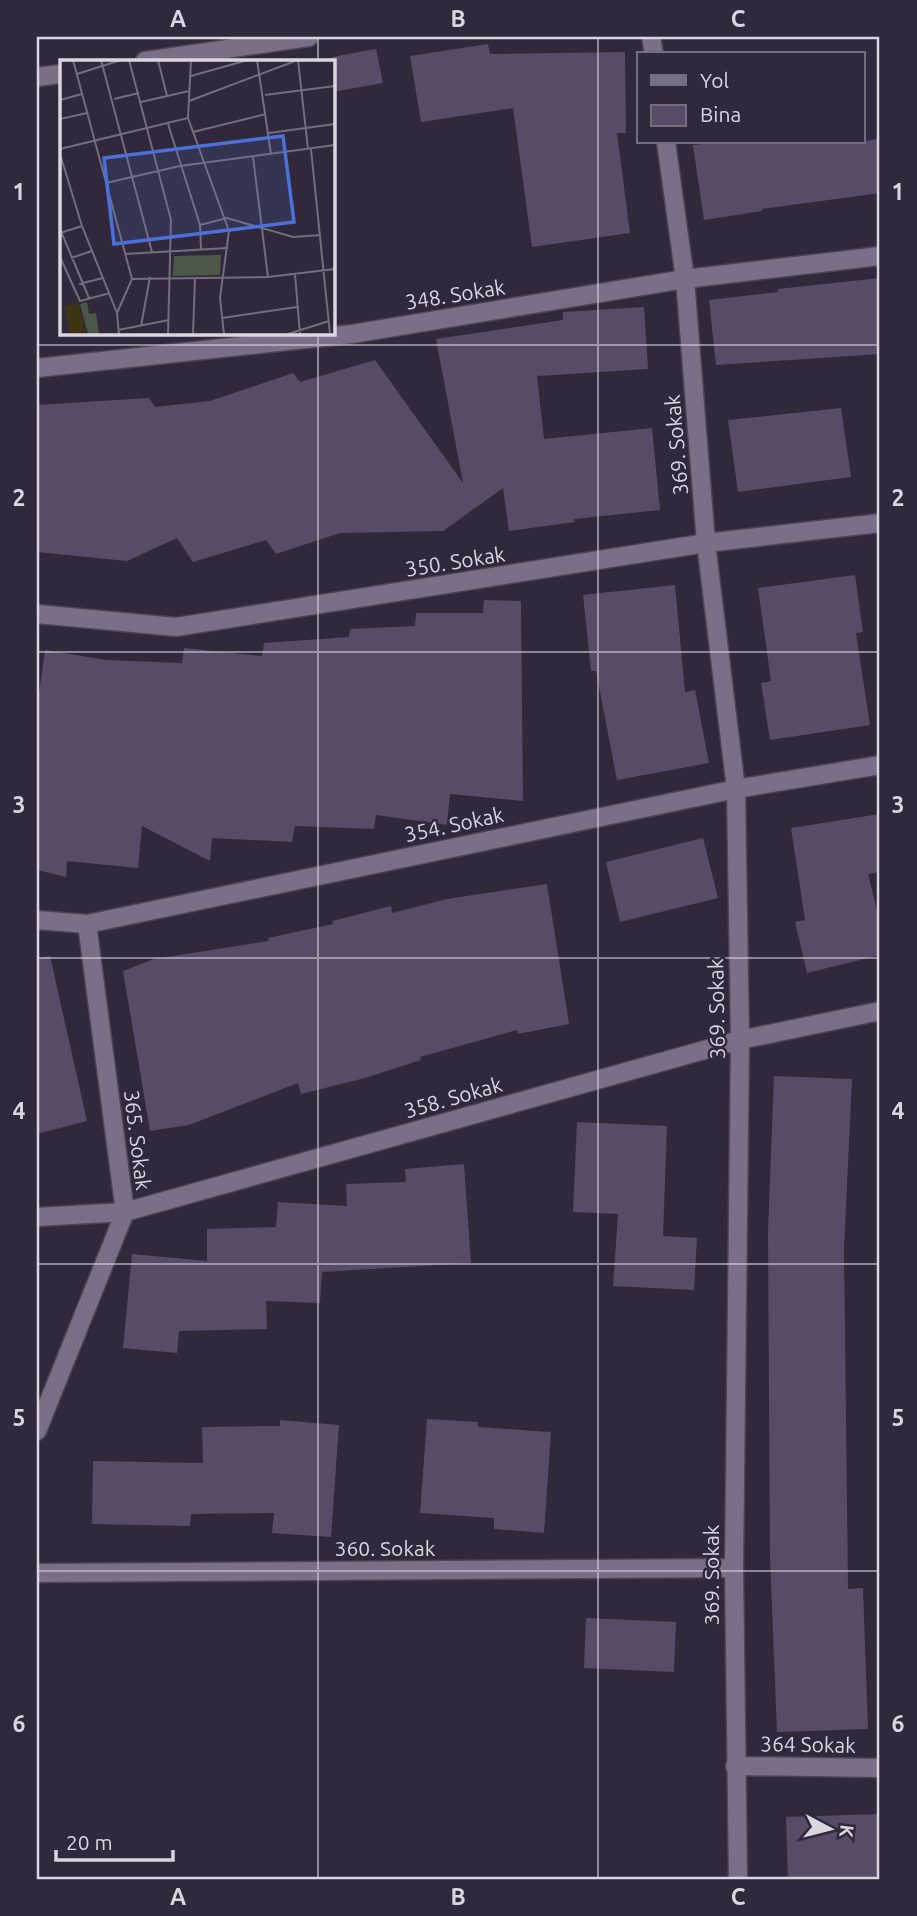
<svg xmlns="http://www.w3.org/2000/svg" width="917" height="1916" font-family="Ubuntu,sans-serif">
	<style>
		.building { fill: #584b66 }
		.lines { fill: none; stroke-linecap: round; stroke-linejoin: round }
		.minor-casing { stroke: #4b4354; stroke-width: 21 }
		.minor { stroke: #7a6f86; stroke-width: 18 }
		.grid { fill: none; stroke: #dbd5e2; stroke-width: 2; stroke-opacity: 0.55 }
		.labels { text-anchor: middle; dominant-baseline: central; stroke-width: 5; stroke-linejoin: round; paint-order: stroke }
		.street-label { font-size: 21px; fill: #dbd5e2; stroke: #31283b }
		.inset-road { fill: none; stroke: #756d7e; stroke-width: 2 }
		.view { fill: #4c70da; fill-opacity: 0.15; stroke: #4c70da; stroke-width: 3.5 }
		.inset-edge { fill: none; stroke: #dbd5e2; stroke-width: 3.5 }
		.neatline { fill: none; stroke: #dbd5e2; stroke-width: 2.5 }
		.grid-label { font-size: 23px; text-anchor: middle; font-weight: bold; fill: #dbd5e2 }
	</style>
	<rect width="100%" height="100%" fill="#31283b"/>
	<!-- building -->
	<g class="building">
		<path d="M488 44 490 54 625 52 626 133H617L630 233 532 247 513 108 421 122 410 56Z"/>
		<path d="M376 49 383 83 332 92V57Z"/>
		<path d="M880 138V193L762 209V211L704 220 693 145 719 142H863Z"/>
		<path d="M880 278V354L716 365 709 300 778 292V289Z"/>
		<path d="M644 307 648 369 537 376 544 439 652 428 660 510 574 519 575 522 509 531 503 488 443 531 340 533 276 554 266 540 193 562 177 538 127 561 37 552V405L149 398 155 407 210 401 293 373 300 382 375 360 463 483 436 339 563 320V312Z"/>
		<path d="M841 408 851 477 738 492 728 420Z"/>
		<path d="M855 575 863 632 856 633 870 725 770 740 761 683 771 681 758 588Z"/>
		<path d="M675 585 685 692 695 690 709 763 617 780 596 671H591L583 595Z"/>
		<path d="M484 600 521 601 523 801 450 794 447 825 376 815 374 829 295 826 292 842 212 838 210 861 142 826 138 868 67 861 66 877 37 870V708L45 650 106 660 182 663 184 648 262 656 264 643 349 637 350 629 415 626 416 613H483Z"/>
		<path d="M880 814V872L868 874 880 922V955L807 973 795 922 805 920 791 828Z"/>
		<path d="M703 838 718 898 620 922 606 862Z"/>
		<path d="M547 884 569 1024 518 1034 517 1030 420 1057 421 1060 365 1078 301 1094 298 1083 189 1125 150 1131 123 971 154 959 269 941 268 938 333 924 332 921 391 906 392 913 447 899Z"/>
		<path d="M50 956 87 1121 37 1134V958Z"/>
		<path d="M774 1076 852 1079 844 1249 848 1589 863 1588 868 1729 777 1732 770 1557 768 1231Z"/>
		<path d="M577 1122 667 1126 663 1236 697 1238 694 1290 613 1286 618 1214 573 1212Z"/>
		<path d="M464 1164 471 1263 322 1272 320 1303 266 1301 267 1329 179 1331 177 1353 123 1348 132 1254 207 1261V1229L276 1227 278 1202 347 1206 346 1184 406 1182 405 1169Z"/>
		<path d="M427 1419 478 1422V1427L551 1432 544 1533 494 1529V1518L420 1513Z"/>
		<path d="M280 1420 339 1425 331 1537 272 1533 274 1513 191 1514 190 1526 92 1524 93 1461 203 1463 202 1427 280 1426Z"/>
		<path d="M586 1618 676 1622 674 1672 584 1668Z"/>
		<path d="M880 1814V1879H788L786 1817Z"/>
	</g>
	<g class="lines">
		<!-- minor casing -->
		<g class="minor-casing">
			<g id="minor">
				<path d="M651 37 654 54"/>
				<path d="M145 61 309 37"/>
				<path d="M37 77 61 74"/>
				<path d="M666 142 685 279 706 543 736 789 740 1040 734 1568 738 1879"/>
				<path d="M37 368 352 334 685 279 880 256"/>
				<path d="M37 614 176 627 706 543 880 523"/>
				<path d="M37 920 87 924 736 789 880 765"/>
				<path d="M37 1217 125 1212 740 1040 880 1011"/>
				<path d="M37 1431 125 1212 87 924"/>
				<path d="M37 1573 734 1568"/>
				<path d="M735 1766 880 1768"/>
			</g>
		</g>
		<!-- minor -->
		<use href="#minor" class="minor"/>
	</g>
	<!-- grid -->
	<path class="grid" d="M318 37V61M598 37V1879M318 332V1879M37 345H880M37 652H880M37 958H880M37 1264H880M37 1571H880"/>
	<g class="labels">
		<!-- street labels -->
		<g class="street-label">
			<text transform="translate(455 294) rotate(-9)">348. Sokak</text>
			<text transform="translate(676 445) rotate(-95)">369. Sokak</text>
			<text transform="translate(455 561) rotate(-9)">350. Sokak</text>
			<text transform="translate(454 824) rotate(-12)">354. Sokak</text>
			<text transform="translate(716 1009) rotate(-91)">369. Sokak</text>
			<text transform="translate(453 1097) rotate(-16)">358. Sokak</text>
			<text transform="translate(138 1140) rotate(83)">365. Sokak</text>
			<text x="385" y="1548">360. Sokak</text>
			<text transform="translate(711 1575) rotate(-90)">369. Sokak</text>
			<text transform="translate(808 1744) rotate(1)">364 Sokak</text>
		</g>
	</g>
	<!-- overview -->
	<g transform="translate(60 60)">
		<rect width="275" height="275" fill="#31283b"/>
		<path d="M161 195 160 215 113 216 114 196ZM27 242 29 254 36 253 39 274H28L20 244Z" fill="#4b5848"/>
		<path d="M18 242 26 274H10L4 247Z" fill="#3c3413"/>
		<path class="inset-road" d="M13 0 72 219 57 253 59 274M41 0 92 192M69 0 111 160 108 274M98 0 107 36M131 0 128 58 169 171 160 238 164 274M197 0 211 94M238 0 248 89M17 14 61 0M131 16 188 0M205 35 275 26M54 39 79 33M0 40 22 34M129 41 238 0M81 42 129 31M0 59 27 53M108 64 140 165 141 189M133 72 206 54M209 73 275 64M0 89 128 58M251 89 270 274M0 94 22 166 57 253M193 97 208 217M46 123 120 106 275 85M140 165 167 158 233 177 261 175M0 169 29 238M0 173 22 166M65 194 168 188M0 197 20 241 50 233M11 198 32 191M235 214 240 274M72 219 208 217 275 209M19 224 43 218M162 258 237 247M81 266 90 217M58 270 109 260M133 274 135 218M228 274 269 261"/>
		<path class="view" d="M223 76 234 162 54 184 44 98Z"/>
		<rect width="275" height="275" class="inset-edge"/>
	</g>
	<!-- border -->
	<rect width="917" height="1916" fill="none" stroke="#31283b" stroke-width="77"/>
	<!-- legend -->
	<rect x="637" y="52" width="228" height="91" fill="#31283b" stroke="#756d7e" stroke-width="2"/>
	<rect x="651" y="75" width="35" height="10" fill="#7a6f86" stroke="#756d7e" stroke-width="2"/>
	<text x="700" y="88" font-size="21" fill="#dbd5e2">Yol</text>
	<rect x="651" y="105" width="35" height="21" fill="#584b66" stroke="#756d7e" stroke-width="2"/>
	<text x="700" y="122" font-size="21" fill="#dbd5e2">Bina</text>
	<!-- north arrow -->
	<g transform="translate(830 1829) rotate(97)" stroke="#31283b" stroke-width="5" paint-order="stroke">
	<path d="M0-5L12 26L0 18L-12 26Z" fill="#dbd5e2"/>
	<text y="-10" font-size="19" font-weight="bold" text-anchor="middle" fill="#dbd5e2">K</text>
	</g>
	<!-- scale -->
	<path d="M56 1850v10h117v-10" fill="none" stroke="#dbd5e2" stroke-width="3.5"/>
	<text x="66" y="1850" font-size="21" fill="#dbd5e2" stroke="#31283b" stroke-width="5" paint-order="stroke">20 m</text>
	<rect x="38" y="38" width="840" height="1840" class="neatline"/>
	<g class="grid-label">
		<text x="178" y="27">A</text>
		<text x="458" y="27">B</text>
		<text x="738" y="27">C</text>
		<text x="19" y="200">1</text>
		<text x="898" y="200">1</text>
		<text x="19" y="506">2</text>
		<text x="898" y="506">2</text>
		<text x="19" y="813">3</text>
		<text x="898" y="813">3</text>
		<text x="19" y="1119">4</text>
		<text x="898" y="1119">4</text>
		<text x="19" y="1426">5</text>
		<text x="898" y="1426">5</text>
		<text x="19" y="1732">6</text>
		<text x="898" y="1732">6</text>
		<text x="178" y="1905">A</text>
		<text x="458" y="1905">B</text>
		<text x="738" y="1905">C</text>
	</g>
</svg>
